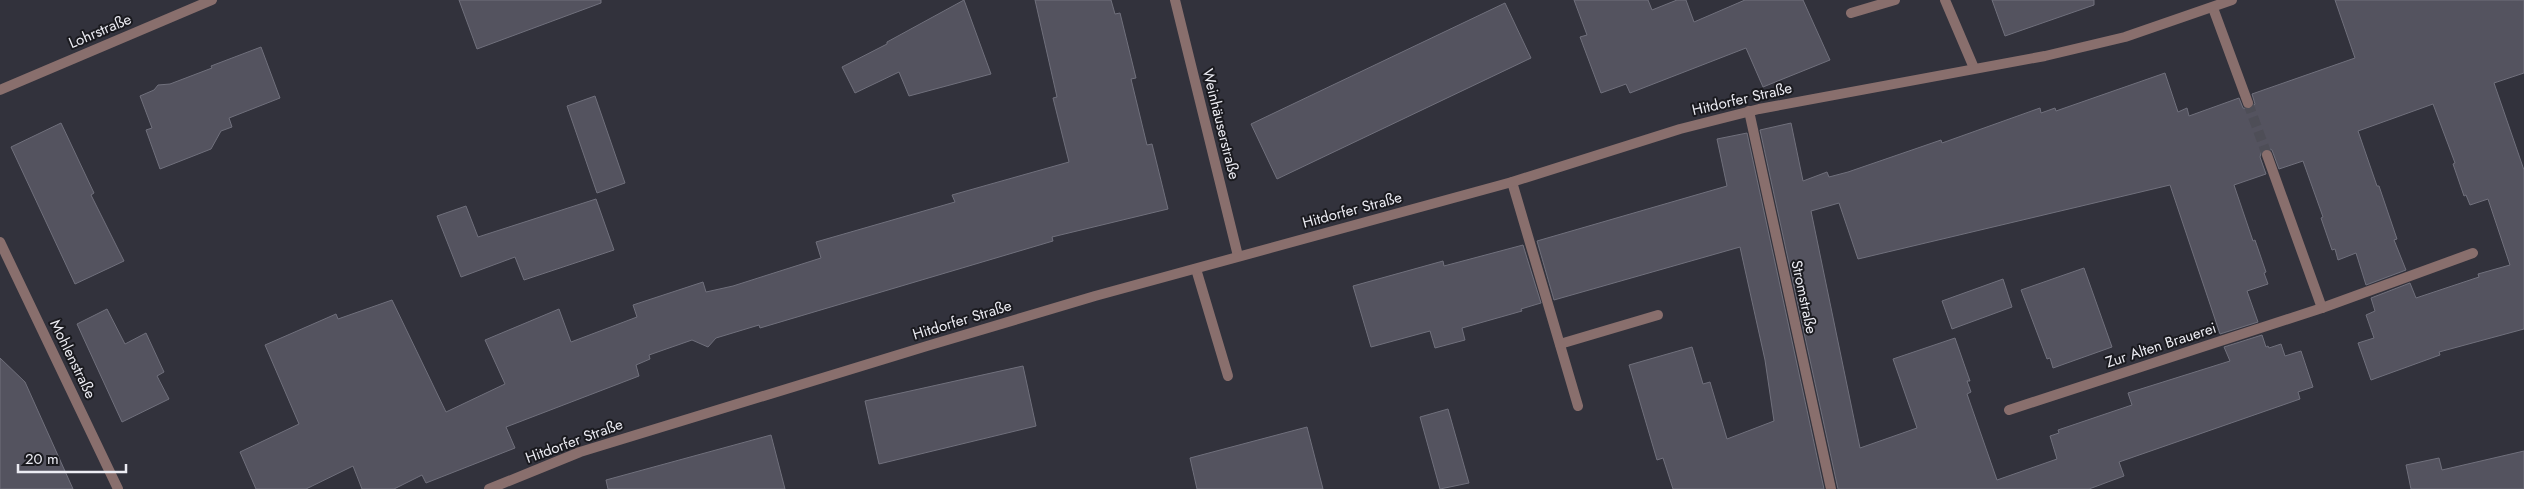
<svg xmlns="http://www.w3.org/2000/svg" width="2524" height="489" font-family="Jost,sans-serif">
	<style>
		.building { fill: #54535f; stroke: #70707c }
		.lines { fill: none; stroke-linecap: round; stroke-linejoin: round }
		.minor-tunnel { stroke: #4e4e57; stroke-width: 10; stroke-dasharray: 10 5; stroke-linecap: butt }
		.service { stroke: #896f6d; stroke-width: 10 }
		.minor { stroke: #896f6d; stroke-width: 10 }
		.tertiary { stroke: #896f6d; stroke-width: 10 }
		.labels { text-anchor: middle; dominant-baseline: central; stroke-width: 4; stroke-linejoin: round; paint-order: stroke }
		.street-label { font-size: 15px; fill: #ececf3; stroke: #1a1a1f }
	</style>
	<rect width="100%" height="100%" fill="#32323c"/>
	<!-- building -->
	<g class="building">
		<path d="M459 0H601V3L477 49Z"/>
		<path d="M964 0 991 74 909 96 899 72 855 93 842 67 887 44V42Z"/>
		<path d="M1035 0H1111L1115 14 1120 13 1136 78 1131 79 1147 145 1152 144 1168 209 1052 237 1053 241 760 328 759 325 716 338 708 347 692 340 649 355 650 359 636 365 639 376 506 427 515 448 426 483 422 475 394 489H362L353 466 306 489H256L240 452 299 424 265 345 336 314 338 319 392 300 446 412 505 384 485 340 559 309 571 342 637 317 633 305 703 282 706 292 733 286 821 258 816 242 955 202 952 195 1069 162 1053 98 1057 97Z"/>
		<path d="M1574 0H1648L1652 10 1677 0H1686L1694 22 1745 0H1803L1830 60 1763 87 1746 48 1630 93 1626 84 1601 93 1580 37 1587 35Z"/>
		<path d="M1992 0H2094V5L2005 36Z"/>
		<path d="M2335 0H2524V73L2494 83 2524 170V329L2439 352 2440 355 2371 380 2358 343 2374 338 2366 315 2375 311 2371 298 2410 283 2416 298 2479 277 2478 274 2510 265 2488 199 2470 205 2466 195 2464 196 2453 164 2455 163 2433 104 2358 131 2377 186H2379L2397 239 2394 240 2406 270 2366 285 2356 253 2338 260 2335 249 2332 250 2321 218 2323 217 2303 161 2279 169 2272 150 2268 148 2262 150 2260 157 2266 174 2234 185 2253 241 2255 240 2266 272 2264 273 2268 284 2247 291 2258 322 2220 334 2170 185 1858 259 1839 203 1811 211 1860 448 1917 428 1893 359 1955 338 1970 381H1967L1971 392 1967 394 1997 480 2057 459 2050 436 2059 433 2058 430 2132 405 2128 393 2230 361 2224 347 2262 335 2266 347 2268 346 2269 348 2281 344 2285 356 2301 351 2313 387 2298 392 2300 399 2119 462 2124 476 2089 489H1838L1760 130 1791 123 1803 181 1827 172 1829 177 1848 172 1941 140 1942 143 2040 108 2041 113 2055 108 2056 111 2165 73 2178 112 2187 108 2189 116 2239 98 2243 108 2250 110 2255 104 2252 94 2355 58Z"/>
		<path d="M1505 3 1531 58 1277 179 1251 124Z"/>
		<path d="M261 47 280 98 229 118 232 127 221 131 211 149 160 169 146 130 152 128 140 96 154 90 158 85 170 84 212 68 211 66Z"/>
		<path d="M595 96 625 183 597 193 567 106Z"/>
		<path d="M61 123 94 193 91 195 124 261 75 284 11 147Z"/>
		<path d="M1747 133 1824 489H1673L1663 458 1657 460 1629 365 1692 347 1703 384 1710 382 1727 439 1774 421 1765 360 1740 247 1554 300 1537 241 1727 186 1717 139Z"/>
		<path d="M596 199 614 250 524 280 515 257 461 277 437 216 466 206 478 237Z"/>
		<path d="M1523 245 1541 303 1521 309 1522 311 1462 328 1465 340 1435 348 1430 331 1371 347 1353 286 1443 261 1444 266Z"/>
		<path d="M2084 268 2112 347 2053 368 2050 358 2047 359 2021 290Z"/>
		<path d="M2003 279 2012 307 1952 329 1942 301Z"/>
		<path d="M107 309 125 344 146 333 164 372 157 376 169 399 122 422 77 324Z"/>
		<path d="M0 358 25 382 73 489H0Z"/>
		<path d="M1023 366 1036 426 879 464 865 401Z"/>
		<path d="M1448 409 1469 483 1440 489 1420 417Z"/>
		<path d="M1307 427 1323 489H1197L1190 458Z"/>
		<path d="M771 435 785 489H608L606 480Z"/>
		<path d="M2524 451V489H2411L2406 465 2439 458 2442 470Z"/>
	</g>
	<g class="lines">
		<!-- minor-tunnel -->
		<path class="minor-tunnel" d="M2248 103 2267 155"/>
		<!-- service -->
		<g class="service">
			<path d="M1851 13 1895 0"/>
			<path d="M1749 111 1831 489"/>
			<path d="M1196 269 1228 376"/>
		</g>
		<!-- minor -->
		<g class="minor">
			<path d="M1175 0 1238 256"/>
			<path d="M1945 0 1974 68"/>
			<path d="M2213 8 2248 103"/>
			<path d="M0 90 212 0"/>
			<path d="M2267 155 2322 308"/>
			<path d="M1512 182 1578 406"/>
			<path d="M0 242 118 489"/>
			<path d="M1560 344 1658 315"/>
			<path d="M2009 410 2322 308 2473 253"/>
		</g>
		<!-- tertiary -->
		<path class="tertiary" d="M489 489 580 452 927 346 1095 296 1512 182 1680 129 1759 109 2045 56 2125 37 2232 0"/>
	</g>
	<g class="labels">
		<!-- street labels -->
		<g class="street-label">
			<text transform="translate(100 31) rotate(-23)">Lohrstraße</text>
			<text transform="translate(1742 99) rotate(-13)">Hitdorfer Straße</text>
			<text transform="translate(1221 124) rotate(76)">Weinhäuserstraße</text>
			<text transform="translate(1352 210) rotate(-15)">Hitdorfer Straße</text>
			<text transform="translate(1804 297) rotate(78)">Stromstraße</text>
			<text transform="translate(962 320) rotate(-17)">Hitdorfer Straße</text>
			<text transform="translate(2161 345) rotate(-18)">Zur Alten Brauerei</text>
			<text transform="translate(73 359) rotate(64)">Mohlenstraße</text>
			<text transform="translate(574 441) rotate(-20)">Hitdorfer Straße</text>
		</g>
	</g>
	<!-- scale -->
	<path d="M18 464v8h108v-8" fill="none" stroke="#ececf3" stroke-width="2.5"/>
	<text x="25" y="464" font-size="15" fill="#ececf3" stroke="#1a1a1f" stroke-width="4" paint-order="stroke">20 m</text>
</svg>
